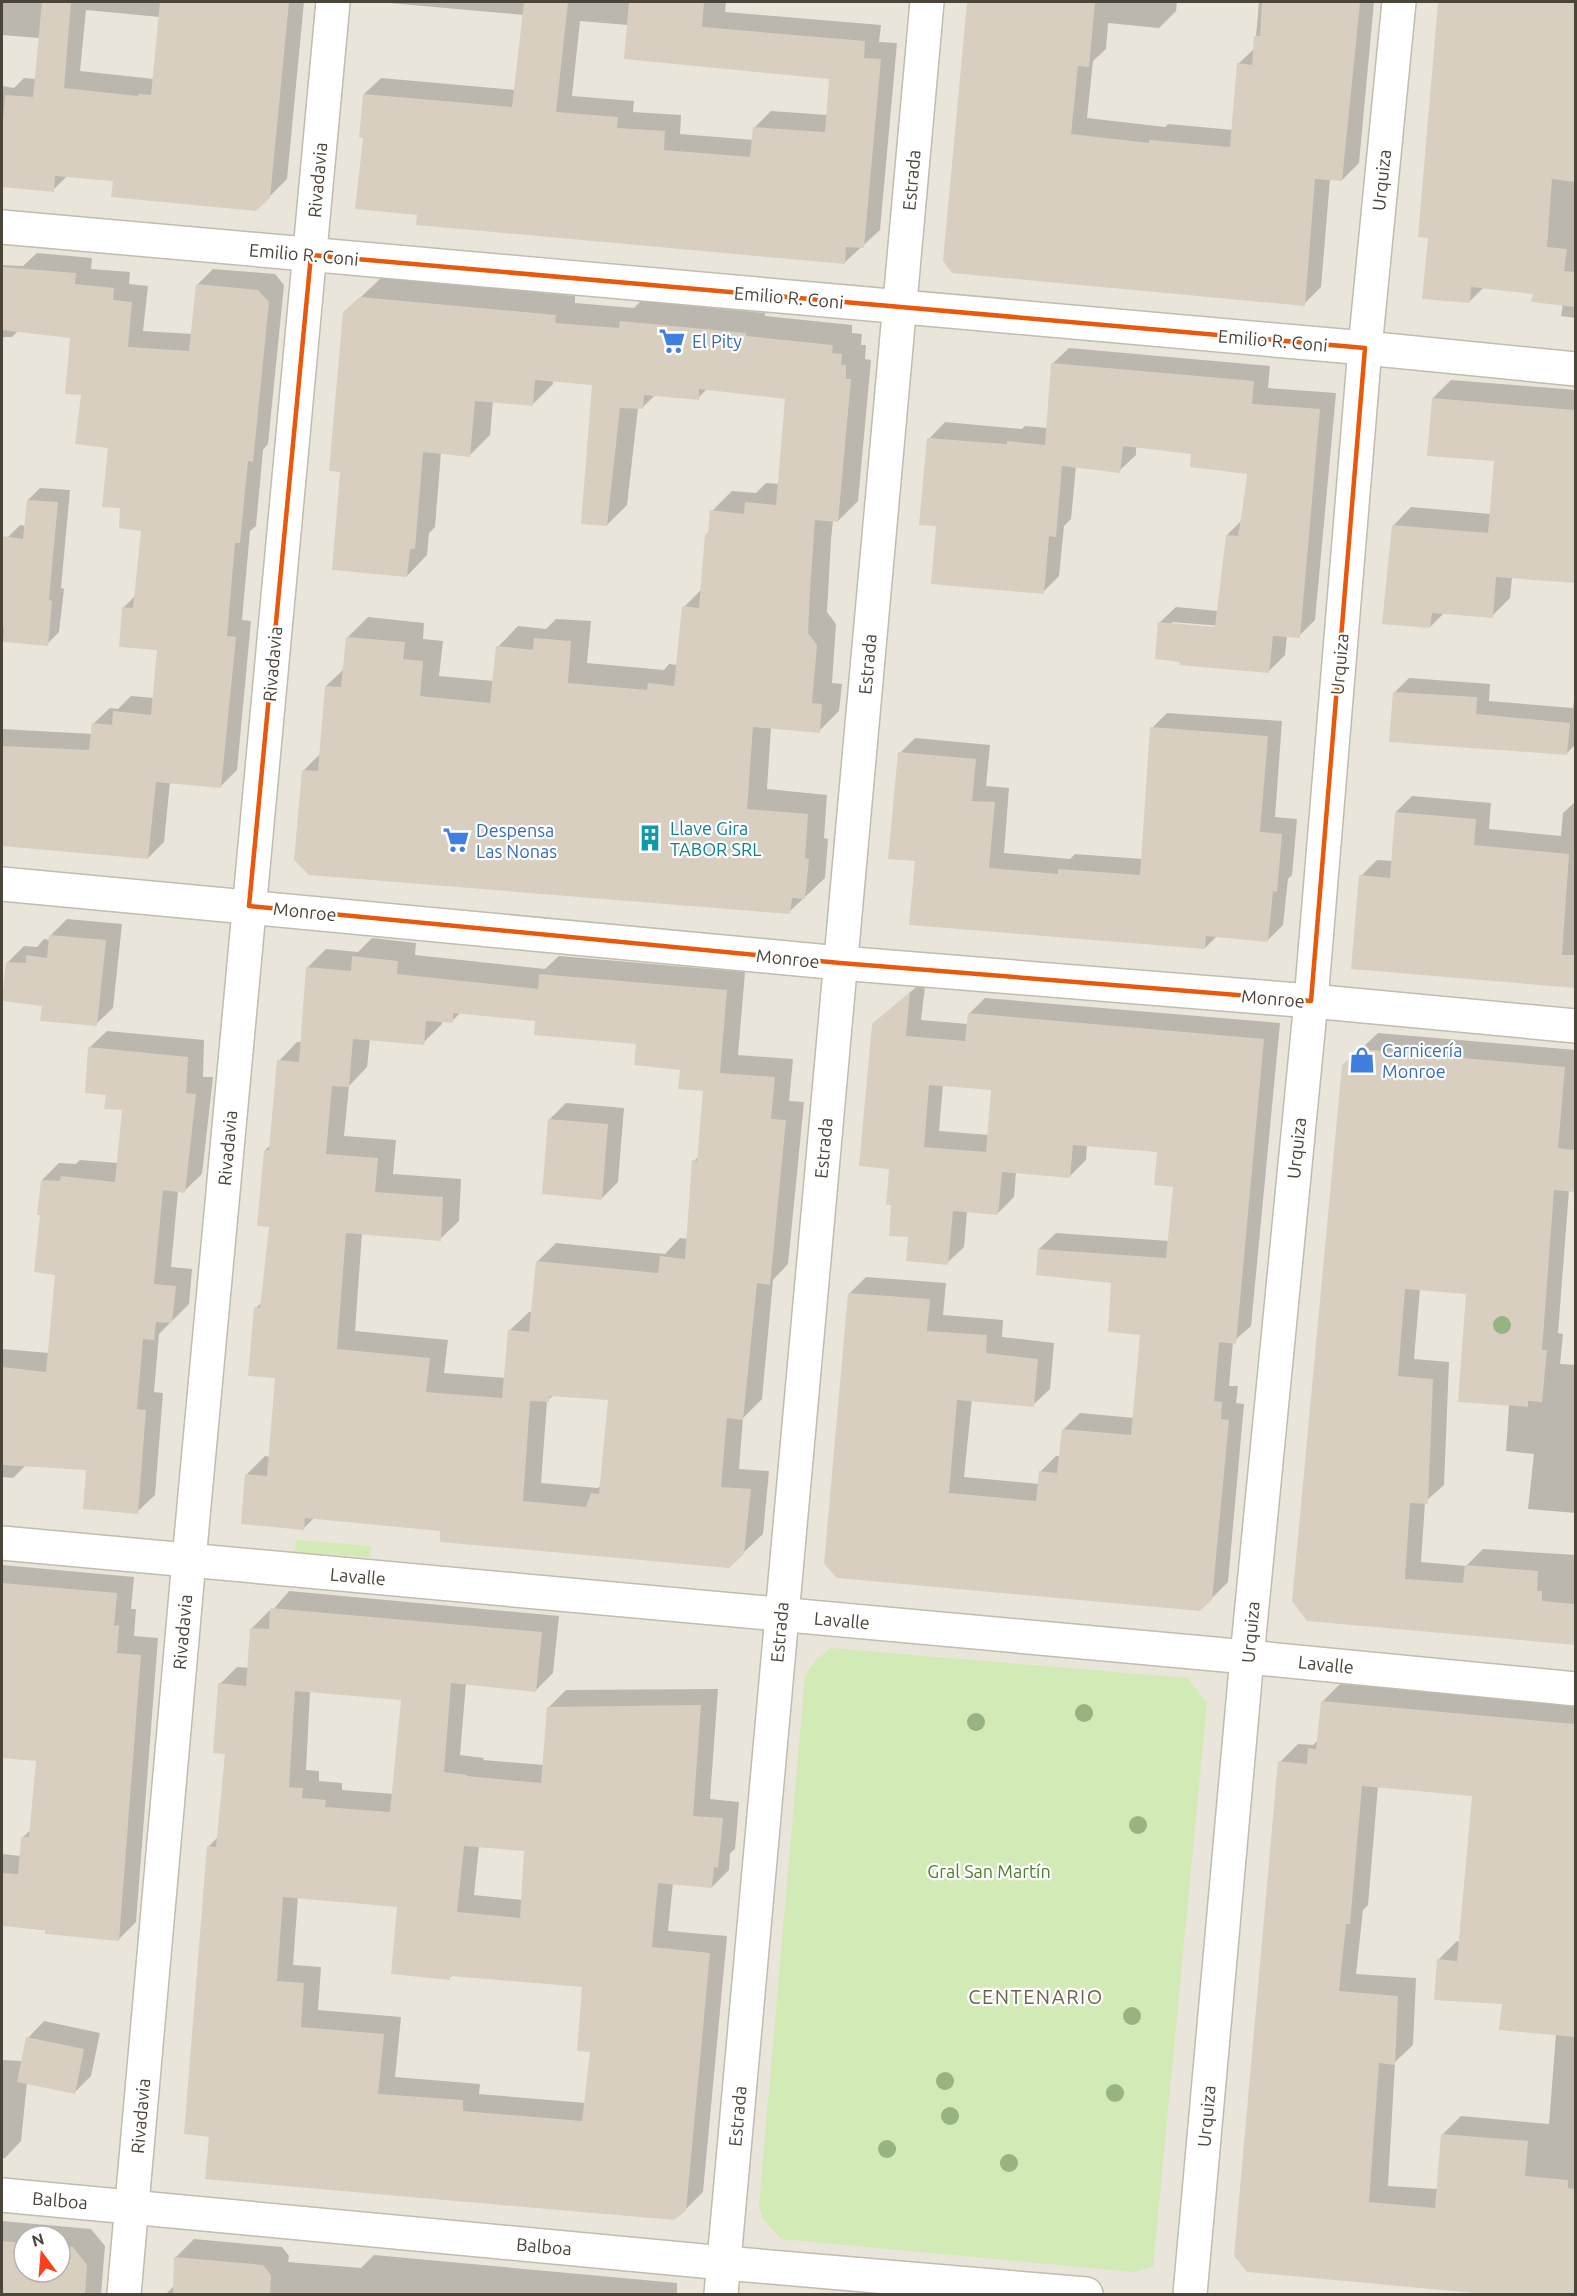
<svg xmlns="http://www.w3.org/2000/svg" width="1577" height="2296" font-family="Ubuntu,sans-serif">
	<style>
		.residential { fill: #eae5da; fill-rule: evenodd }
		.green { fill: #d2eab5 }
		.shadow { fill: #0003; fill-rule: evenodd }
		.building { fill: #d8cfc1; fill-rule: evenodd }
		.lines { fill: none; stroke-linecap: round; stroke-linejoin: round }
		.minor-casing { stroke: #c2bbae; stroke-width: 36 }
		.minor { stroke: #fff; stroke-width: 33 }
		.tree { fill: #97b381 }
		.marked { fill: none; stroke: #e8590c; stroke-width: 4.5; stroke-linejoin: round }
		.labels { text-anchor: middle; dominant-baseline: central; stroke-width: 4.5; stroke-linejoin: round; paint-order: stroke }
		.street-label { font-size: 18px; fill: #4b4439; stroke: #fff }
		.shop-label { font-size: 18px; fill: #366cbe; stroke: #fff; text-anchor: start }
		.culture-label { font-size: 18px; fill: #0d838f; stroke: #fff; text-anchor: start }
		.park-label { font-size: 18px; fill: #4a7f2a; stroke: #fff }
		.neighbourhood-label { font-size: 20px; letter-spacing: 1.5px; fill: #6e6250; stroke: #fff }
	</style>
	<rect width="100%" height="100%" fill="#f6f3ec"/>
	<!-- residential -->
	<path class="residential" d="M2 2H1575V2294H2ZM24 2236H60V2272H24Z"/>
	<!-- green -->
	<g class="green">
		<path d="M296 1540 371 1546 370 1557 295 1552Z"/>
		<path d="M831 1648 1188 1678 1207 1703 1153 2267 1132 2272 781 2239 763 2219 759 2205 805 1676 816 1660Z"/>
	</g>
	<!-- shadow -->
	<g class="shadow">
		<path d="M2 2H304L287 179 269 197 67 176 53 190 2 185V86L14 88 24 78 36 79 40 38 2 35ZM86 10 160 17 154 79 80 71Z"/>
		<path d="M378 2H726L725 12 881 25 879 42 897 43 880 230 844 263 418 214 365 136 364 94 381 78 515 90 524 15ZM580 21 628 25 831 78 828 115 771 111 755 127 754 140 680 134 681 115 633 112 634 101 572 96Z"/>
		<path d="M969 2H1177L1176 11 1159 28 1108 23 1106 49 1093 61 1087 118 1165 127 1168 124 1233 130 1238 64 1255 48 1259 2H1374L1359 163 1342 180 1330 179 1321 287 1304 304 945 261Z"/>
		<path d="M1440 2H1576V8L1556 6 1550 72 1576 74V318L1561 316 1563 304 1534 292 1484 287 1469 302 1430 237 1420 236Z"/>
		<path d="M37 253 92 258 91 269 130 272 129 284 148 286 143 331 192 334 197 285 213 269 275 274 284 285 268 444 263 450 256 526 250 531 242 620 251 621 237 770 221 786 170 782 164 842 148 858 2 844V729L92 734 93 724 110 708 118 709 131 696 154 698 159 649 123 608 136 595 142 530 122 507 110 446 82 394 72 336 19 330 12 337H4L2 339V265L23 266Z"/>
		<path d="M382 277 575 296V303L634 308 641 301 765 313V316L852 325V333L862 334 861 345H866L865 359 871 360 858 501 838 521 833 520 831 540 827 612 836 624 832 683 842 684 839 711 819 731 771 727 767 789 827 795 824 838 828 839 825 878 789 912 303 771 321 753 326 686 344 669 348 637 368 617 424 623 423 639 443 641 439 676 494 681 498 647 518 626 546 629 556 619 591 621 587 663 664 670 669 664 678 665 684 607 702 589 707 534 710 531 712 511 732 491 756 493 766 483 780 484 787 398 708 388 698 398 656 394 642 408H638L627 505 607 525 593 384 553 380V384L533 404 493 401 490 435 470 455 441 452 435 527 429 533 427 555 407 576 342 471 344 313Z"/>
		<path d="M1069 348 1270 366 1268 388 1336 393 1315 620 1299 636 1287 635 1285 655 1269 671 1159 623 1176 607 1218 611 1227 535 1241 521 1248 473 1193 453 1136 446V455L1119 471 1076 466 1071 519 1064 526 1059 576 1043 592 938 525 929 439 945 422 1022 429 1025 426 1048 428 1052 364ZM1172 622 1222 626V629L1172 625Z"/>
		<path d="M1451 380 1576 390V582L1512 577 1510 598 1492 616 1444 613 1430 627 1394 525 1411 507 1491 514 1496 460 1433 398Z"/>
		<path d="M40 488 70 490 61 588 64 589 59 632 47 644 2 641V611L7 538 20 525 26 526 28 500Z"/>
		<path d="M1409 678 1490 684 1489 701 1573 708 1576 682V744L1566 754 1395 692Z"/>
		<path d="M1167 713 1282 721 1275 817 1297 819 1292 875 1288 879 1283 925 1268 940 1217 936 1205 948 916 859 900 753 915 738 990 745 986 786 1009 788 1004 853 1070 859 1075 854 1142 859 1152 728Z"/>
		<path d="M1412 796 1491 803 1489 829 1561 836 1563 813 1576 801V986L1353 967 1361 876 1377 860 1393 861 1396 812Z"/>
		<path d="M67 919 122 924 113 1008 96 1024 44 1005 8 962 24 946 37 947 44 939 50 940V936Z"/>
		<path d="M372 938 416 943 415 955 545 969 559 956 745 972 738 1055 793 1059 789 1101 804 1102 788 1264 773 1280 762 1399 743 1418 739 1469 769 1471 763 1534 743 1553 442 1530 315 1517 304 1528 246 1475 265 1456 270 1457 276 1377 256 1308 263 1301 271 1226 265 1150 271 1145 279 1061 297 1042H302L307 968 326 949 358 952ZM461 1012 537 1019 638 1042 682 1069 705 1090 699 1156 694 1161 688 1239 680 1238 665 1254 556 1243 538 1261 532 1312H529L510 1330 505 1378 444 1373 448 1340 355 1331 362 1233 440 1239 459 1221 461 1179 393 1174 396 1140 344 1136 349 1086 367 1067 370 1039 423 1043 442 1024V1021H452ZM554 1395 609 1399 602 1484 598 1488 541 1483 547 1401Z"/>
		<path d="M926 978 921 1020 968 1024 969 1014 985 998 1280 1023 1251 1326 1233 1342 1229 1386H1238L1236 1403 1244 1404 1228 1582 1211 1599 837 1576 850 1293 866 1277 946 1283 943 1315 1003 1320 1002 1337 1054 1343 1050 1389 1033 1405 972 1399 964 1477 1039 1484 1040 1472 1056 1456H1061L1064 1429 1080 1413 1134 1418 1142 1334 1112 1281 1039 1249 1056 1233 1169 1241 1175 1186 1158 1151 1087 1145 1086 1160 1070 1176 1016 1172 1014 1197 998 1213 967 1211 964 1247 947 1263 910 1236 893 1204 891 1168 874 1025ZM943 1084 993 1089 989 1135 939 1131Z"/>
		<path d="M107 1031 204 1040 203 1077H213L202 1174 184 1191H178L171 1267 192 1269 189 1304 159 1334 154 1392 163 1393 155 1495 137 1512 87 1469 26 1465 13 1478 2 1477V1349L49 1353 57 1273 42 1213V1180L59 1163 76 1164 80 1160 118 1163 124 1109 107 1094 89 1048Z"/>
		<path d="M1378 1033 1576 1050V1191L1569 1190 1558 1333 1563 1334 1560 1364 1576 1365V1513L1528 1509 1534 1454 1506 1451 1509 1405 1467 1292 1420 1288 1414 1359 1449 1362 1444 1485 1425 1502 1421 1562 1466 1566 1483 1549 1576 1555V1644L1308 1620 1344 1065Z"/>
		<path d="M566 1103 624 1108 618 1182 602 1198 549 1120Z"/>
		<path d="M2 1565 134 1577 131 1609H136L134 1636 158 1638 136 1922 119 1939 2 1925V1854L21 1856 23 1837 32 1829 37 1759 2 1756Z"/>
		<path d="M289 1591 559 1616 553 1673 536 1690 466 1683 460 1755 484 1758 483 1760 544 1765 549 1707 566 1690 718 1689 710 1799 739 1802 735 1849 730 1853 729 1870 712 1887 673 1883 668 1931 727 1936 703 2192 685 2210 211 2136 208 1847 219 1836 226 1752 220 1684 237 1667 249 1668 252 1628 269 1611H272ZM310 1691 403 1699 394 1794 342 1790V1783L319 1781V1771L306 1770ZM479 1846 526 1850 523 1900 474 1895ZM298 1896 399 1905 449 1978 453 1975 584 1986 592 2051 586 2103 479 2094 480 2084 395 2077 401 2017 318 2010 321 1967 293 1965Z"/>
		<path d="M1340 1684 1576 1705V2294H1513L1247 2270 1280 1762 1298 1744 1313 1745 1318 1740 1322 1702ZM1378 1786 1474 1795 1460 1942 1457 1941 1438 1960 1556 2034 1549 2124 1461 2116 1443 2134 1438 2189 1388 2186 1395 2062 1413 2045 1416 1978 1356 1974 1363 1910 1368 1905Z"/>
		<path d="M44 2021 100 2033 91 2076 74 2093 27 2082 21 2141 5 2158H2V2060L23 2061 28 2038Z"/>
		<path d="M2 2221 91 2229 105 2246 101 2294H2ZM24 2236H60V2272H24Z"/>
		<path d="M194 2239 282 2247 289 2256 288 2262 361 2268 374 2255 677 2283V2294H166L175 2285 176 2257Z"/>
	</g>
	<!-- building -->
	<g class="building">
		<path d="M42 2H71L64 88 138 96V94L151 95 160 2H289L270 198 256 211 111 197 113 181 55 176 54 192 2 187V135L5 95 33 97Z"/>
		<path d="M524 2H568L556 112 618 117 617 128 665 131 664 150 750 157 753 127 825 132 829 79 624 59 629 2H704L702 27 865 41 864 58 881 59 864 248 846 247 845 264 416 225 417 215 355 209 363 138 359 137 363 94 512 107Z"/>
		<path d="M967 2H1095L1089 67 1078 66 1071 134 1149 143V140L1230 147 1237 63 1252 65 1254 36H1260L1262 2H1360L1342 181 1315 179 1305 306 952 273 943 261Z"/>
		<path d="M1438 2H1575V182L1552 179 1547 247 1567 249 1564 271 1575 272V307L1531 302 1533 294 1471 287 1470 303 1422 299 1428 238 1418 237Z"/>
		<path d="M2 267 76 273 75 284 114 288 113 300 132 302 128 347 189 351 196 284 258 290 269 302 253 462 248 461 240 543H235L227 636 236 637 221 788 156 782 148 859 2 846V746L89 750 92 723 112 725 113 711 151 715 157 650 119 647 122 607 133 608 141 531 119 528 120 508 102 507 108 448 75 444 81 395 65 394 70 338 2 330Z"/>
		<path d="M360 297 556 315 555 323 619 328 620 321 746 333V336L833 345 832 353 842 354 841 365H846V379H851L838 522 815 520 810 591 808 633 817 645 812 703 822 704 820 733 753 727 747 809 808 814 805 858 809 859 805 899 792 898 790 914 309 875 294 860 302 770 318 771 325 686 341 687 346 637 405 642 403 659 423 661 420 696 490 703 496 646 533 650 534 638 571 641 568 683 647 690 648 683 674 686 682 606 699 608 705 534H708L710 510 744 514 745 502 776 505 785 399 699 389V400L644 395 643 409 620 408 607 526 581 524 592 385 535 380 533 406 475 401 470 457 423 452 415 549H410L407 577 332 570 340 472 329 471 343 312Z"/>
		<path d="M1051 363 1254 381 1252 404 1320 409 1300 638 1273 636 1269 673 1179 665 1180 662 1155 659 1158 622 1215 627 1226 535 1238 536 1243 506 1247 474 1190 467 1191 454 1123 446 1120 473 1062 466 1056 537 1049 536 1044 594 931 584 936 526 919 525 927 438 1007 444V441L1045 445Z"/>
		<path d="M1432 398 1575 410V583L1496 577 1493 618 1432 613 1430 628 1382 624 1392 525 1488 533 1494 461 1427 456Z"/>
		<path d="M27 500 58 502 49 600 52 601 48 646 3 642 4 628H2V536L23 539Z"/>
		<path d="M1393 692 1477 697 1476 714 1570 723 1567 755 1389 742Z"/>
		<path d="M1150 727 1268 736 1260 832 1282 834 1277 892 1273 891 1268 942 1206 936 1205 949 909 925 915 861 888 859 898 752 976 759 972 801 995 802 989 868 1058 874V869L1140 875Z"/>
		<path d="M1395 812 1476 819 1474 845 1569 854 1562 955H1575V988L1351 969 1359 875 1390 878Z"/>
		<path d="M49 935 106 940 97 1026 40 1021 42 1006 2 1001 6 962 26 963V955L47 958Z"/>
		<path d="M352 956 398 961 397 974 538 989 539 974 727 990 720 1073 775 1077 771 1119 786 1120 770 1285 757 1283 743 1420 727 1418 721 1487 751 1489 744 1554 729 1568 440 1542V1531L305 1518 304 1530 241 1524 245 1474 267 1476 275 1378 248 1376 254 1307 260 1308 269 1227 257 1226 264 1150H269L277 1060 299 1062 306 967 351 971ZM453 1013 535 1021 534 1035 636 1044 634 1065 680 1070 678 1089 703 1091 697 1161 692 1160 685 1259 660 1256 658 1273 536 1261 529 1332 508 1330 502 1398 426 1392 430 1358 337 1349 346 1233 441 1241 443 1197 375 1192 378 1158 326 1154 332 1086 349 1087 353 1039 424 1045 426 1021 453 1023ZM550 1396 608 1400 599 1494 591 1493 586 1507 523 1501 530 1401 549 1402Z"/>
		<path d="M910 992 906 1036 965 1041 968 1013 1264 1039 1236 1344 1219 1342 1214 1401 1222 1402 1221 1419 1229 1420 1212 1600 1200 1611 837 1578 824 1564 848 1293 930 1299 927 1331 987 1335 986 1353 1038 1359 1034 1407 957 1400 949 1493 1036 1501 1039 1471 1057 1473 1062 1429 1131 1435 1140 1335 1108 1332 1111 1283 1036 1275 1038 1249 1166 1258 1173 1187 1154 1185 1157 1152 1073 1145 1070 1178 1002 1172 998 1215 953 1211 948 1265 906 1261 908 1237 889 1236 891 1205H886L889 1169 859 1166 872 1024ZM929 1085 991 1090 986 1152 924 1147Z"/>
		<path d="M88 1047 188 1057 186 1093 196 1094 185 1193 163 1190 154 1284 176 1286 172 1323 156 1322 154 1340 143 1339 137 1409 146 1410 138 1514 83 1509 86 1470 2 1465V1367L46 1372 55 1275 34 1272 40 1215H37L41 1180 60 1181 61 1176 115 1182 122 1110 104 1109 106 1095 85 1093Z"/>
		<path d="M1360 1049 1565 1067 1558 1148 1575 1150V1192L1554 1190 1542 1350H1547L1542 1402 1528 1401V1407L1458 1402 1466 1294 1405 1289 1398 1376 1433 1379 1428 1504 1410 1503 1405 1579 1463 1583 1465 1565 1538 1571 1537 1591H1542V1601L1575 1604V1645L1307 1621 1292 1601 1342 1065Z"/>
		<path d="M548 1119 608 1124 602 1200 542 1194Z"/>
		<path d="M2 1583 117 1593 114 1626 119 1625 117 1653 141 1655 119 1941 45 1934V1930L2 1926V1873L18 1874 21 1837H29L36 1761 2 1758Z"/>
		<path d="M270 1608 542 1632 536 1692 451 1683 444 1772 467 1775V1776L541 1783 547 1707 701 1705 693 1816 723 1818 718 1868 714 1867 712 1888 658 1883 652 1947 710 1953 686 2211 674 2220 205 2179 209 2137 184 2134 207 1846 216 1847 225 1754 213 1753 218 1683 246 1686 250 1628 269 1629ZM295 1691 401 1700 390 1812 325 1807 326 1800 302 1798 303 1788 289 1787ZM464 1846 524 1851 520 1918 457 1912ZM283 1897 397 1907 391 1974 450 1980V1976L582 1987 577 2051 590 2052 582 2121 463 2111V2100L378 2094 384 2034 301 2027 304 1983 277 1981Z"/>
		<path d="M1321 1701 1575 1724V2037L1499 2030 1502 2004 1434 2000 1437 1959 1457 1961 1472 1796 1362 1786 1350 1924H1346L1339 1991 1398 1996 1395 2065 1379 2063 1369 2202 1435 2208 1441 2134 1528 2141 1525 2176 1568 2180V2188L1575 2189V2295H1496L1247 2272 1234 2256 1278 1761 1307 1764 1308 1748 1316 1749Z"/>
		<path d="M26 2037 84 2049 75 2094 17 2082Z"/>
		<path d="M2 2241 24 2243V2272H60V2246L73 2247 87 2265 85 2295H2Z"/>
		<path d="M174 2257 263 2265 271 2275 270 2295H173Z"/>
	</g>
	<g class="lines">
		<!-- minor casing -->
		<g class="minor-casing">
			<g id="minor">
				<path d="M2 227 1365 348 1576 369"/>
				<path d="M2 884 840 963 1311 1001 1576 1026"/>
				<path d="M2 1543 1247 1657 1576 1689"/>
				<path d="M2 2195 724 2263 1086 2294"/>
				<path d="M124 2294 189 1560 333 2"/>
				<path d="M721 2294 927 2"/>
				<path d="M1190 2294 1247 1657 1311 1001 1365 348 1399 2"/>
			</g>
		</g>
		<!-- minor -->
		<use href="#minor" class="minor"/>
	</g>
	<!-- trees -->
	<g class="tree">
		<circle cx="1502" cy="1325" r="9"/>
		<circle cx="1084" cy="1713" r="9"/>
		<circle cx="976" cy="1722" r="9"/>
		<circle cx="1138" cy="1825" r="9"/>
		<circle cx="1132" cy="2016" r="9"/>
		<circle cx="945" cy="2081" r="9"/>
		<circle cx="1115" cy="2093" r="9"/>
		<circle cx="950" cy="2116" r="9"/>
		<circle cx="887" cy="2149" r="9"/>
		<circle cx="1009" cy="2163" r="9"/>
	</g>
	<!-- marked area -->
	<path class="marked" d="M311 255 1365 348 1311 1001 840 963 249 906Z"/>
	<!-- icons -->
	<defs>
		<g id="supermarket-bare" transform="scale(2.07)"><path d="M-6-5.5h2.5l.6 2H6L4.5 2H-2.5L-4.4-4H-6ZM-1.5 3.2a1.3 1.3 0 1 0 .1 0ZM3 3.2a1.3 1.3 0 1 0 .1 0Z" fill="#3f7fe0" stroke="#fff" stroke-width="2.5" paint-order="stroke"/></g>
		<g id="building-bare" transform="scale(2.07)"><path d="M-4-6H4V6H1V3H-1V6H-4ZM-2.5-4.3h1.7v1.8h-1.7ZM.8-4.3h1.7v1.8H.8ZM-2.5-1h1.7V.8h-1.7ZM.8-1h1.7V.8H.8Z" fill="#0f9aa8" stroke="#fff" stroke-width="2.5" paint-order="stroke"/></g>
		<g id="shop-bare" transform="scale(2.07)"><path d="M-5-2.5h2.3a2.7 3.5 0 0 1 5.4 0H5L5.5 6h-11ZM-1.5-2.5h3a1.5 2.3 0 0 0-3 0Z" fill="#3f7fe0" stroke="#fff" stroke-width="2.5" paint-order="stroke"/></g>
	</defs>
	<g fill-rule="evenodd">
		<use href="#supermarket-bare" x="672" y="341"/>
		<use href="#building-bare" x="650" y="838"/>
		<use href="#supermarket-bare" x="456" y="840"/>
		<use href="#shop-bare" x="1362" y="1060"/>
	</g>
	<g class="labels">
		<!-- street labels -->
		<g class="street-label">
			<text transform="translate(317 180) rotate(-85)">Rivadavia</text>
			<text transform="translate(911 180) rotate(-85)">Estrada</text>
			<text transform="translate(1381 180) rotate(-84)">Urquiza</text>
			<text transform="translate(304 254) rotate(5)">Emilio R. Coni</text>
			<text transform="translate(789 297) rotate(5)">Emilio R. Coni</text>
			<text transform="translate(1273 340) rotate(5)">Emilio R. Coni</text>
			<text transform="translate(272 664) rotate(-85)">Rivadavia</text>
			<text transform="translate(867 664) rotate(-85)">Estrada</text>
			<text transform="translate(1339 664) rotate(-85)">Urquiza</text>
			<text transform="translate(305 911) rotate(6)">Monroe</text>
			<text transform="translate(788 958) rotate(6)">Monroe</text>
			<text transform="translate(1273 998) rotate(5)">Monroe</text>
			<text transform="translate(227 1148) rotate(-85)">Rivadavia</text>
			<text transform="translate(823 1148) rotate(-85)">Estrada</text>
			<text transform="translate(1296 1148) rotate(-84)">Urquiza</text>
			<text transform="translate(358 1576) rotate(5)">Lavalle</text>
			<text transform="translate(842 1620) rotate(5)">Lavalle</text>
			<text transform="translate(182 1632) rotate(-85)">Rivadavia</text>
			<text transform="translate(779 1632) rotate(-85)">Estrada</text>
			<text transform="translate(1250 1632) rotate(-85)">Urquiza</text>
			<text transform="translate(1326 1664) rotate(6)">Lavalle</text>
			<text transform="translate(140 2116) rotate(-85)">Rivadavia</text>
			<text transform="translate(737 2116) rotate(-85)">Estrada</text>
			<text transform="translate(1206 2116) rotate(-85)">Urquiza</text>
			<text transform="translate(60 2200) rotate(5)">Balboa</text>
			<text transform="translate(544 2246) rotate(5)">Balboa</text>
		</g>
		<!-- shop labels -->
		<g class="shop-label">
			<text x="692" y="341">El Pity</text>
			<text x="476" y="830">Despensa<tspan x="476" dy="21">Las Nonas</tspan></text>
			<text x="1382" y="1050">Carnicería<tspan x="1382" dy="21">Monroe</tspan></text>
		</g>
		<!-- culture labels -->
		<g class="culture-label">
			<text x="670" y="828">Llave Gira<tspan x="670" dy="21">TABOR SRL</tspan></text>
		</g>
		<!-- park labels -->
		<g class="park-label">
			<text x="989" y="1871">Gral San Martín</text>
		</g>
		<!-- neighbourhood labels -->
		<g class="neighbourhood-label">
			<text x="1036" y="1996">CENTENARIO</text>
		</g>
	</g>
	<!-- border -->
	<rect width="1577" height="2296" fill="none" stroke="#4b4439" stroke-width="6"/>
	<!-- north arrow -->
	<g transform="translate(42 2254) rotate(344)"><circle r="28" fill="#ffffff" stroke="#b7b4b0" stroke-width="1.5"/>
	<path d="M0-4.5L10 22L0 15L-10 22Z" fill="#fc3f1d"/>
	<text y="-9" font-size="16" font-weight="bold" text-anchor="middle" fill="#4b4439">N</text>
	</g>
</svg>
